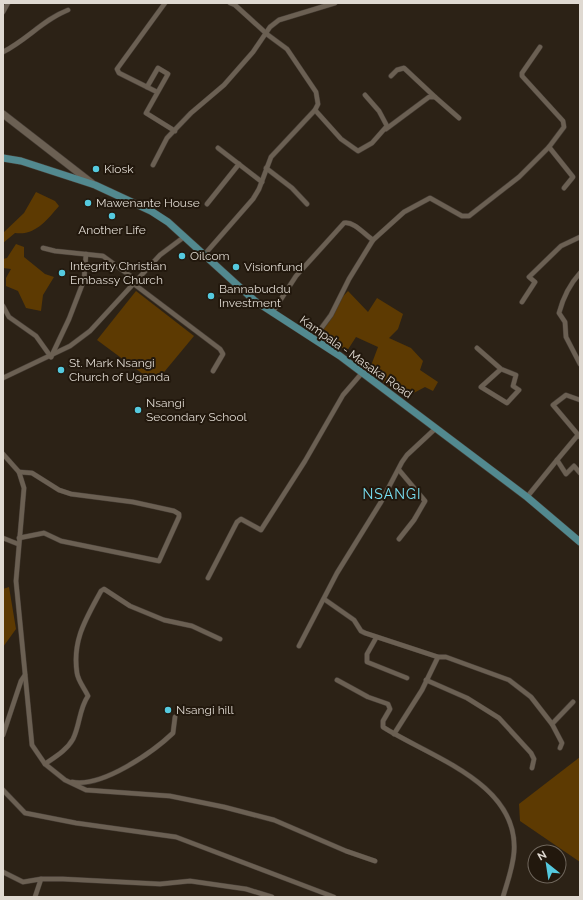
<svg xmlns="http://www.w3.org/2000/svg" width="583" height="900" font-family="Raleway,sans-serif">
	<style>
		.green { fill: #5d3a02 }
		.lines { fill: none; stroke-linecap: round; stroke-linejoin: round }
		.street-casing { stroke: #453c34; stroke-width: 5.5 }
		.secondary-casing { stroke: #453c34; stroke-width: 8 }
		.primary-casing { stroke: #453c34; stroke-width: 8 }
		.street { stroke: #6b6053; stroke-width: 4.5 }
		.secondary { stroke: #6b6053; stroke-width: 7 }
		.primary { stroke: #52898f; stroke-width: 7 }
		.poi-dot { fill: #55cadf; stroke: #22180d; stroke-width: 1.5 }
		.labels { text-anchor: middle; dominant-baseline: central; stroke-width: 4; stroke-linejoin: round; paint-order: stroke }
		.poi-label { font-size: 12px; fill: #dfd9d1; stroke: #22180d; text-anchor: start }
		.street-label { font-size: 12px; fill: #dfd9d1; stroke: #22180d }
		.quarter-label { font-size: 14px; letter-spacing: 1px; fill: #79e1f4; stroke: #22180d }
	</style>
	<rect width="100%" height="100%" fill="#2c2216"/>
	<!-- green -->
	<g class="green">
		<path d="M36 192 55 201 59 206C47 220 35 236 15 233L3 243V233L24 213Z"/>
		<path d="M16 244 24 247V257L45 274 54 277 43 295 41 311 26 308 18 291 6 286V278L11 269 3 268V259L7 258Z"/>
		<path d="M136 291 194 336 155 383 97 340Z"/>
		<path d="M348 291 368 312 377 298 403 314 398 329 389 338 411 348 423 361 420 370 438 382 433 391 425 387 410 395 392 389 369 371 378 347 356 337 347 351 319 334 335 305Z"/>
		<path d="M9 587 16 629 3 647V589Z"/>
		<path d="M580 757V862L520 821 519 804Z"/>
	</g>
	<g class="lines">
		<!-- street casing -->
		<g class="street-casing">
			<g id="street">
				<path d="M3 12 8 3"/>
				<path d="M3 52C27 40 44 19 68 10"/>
				<path d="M391 76 397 70 404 68 435 97"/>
				<path d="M147 87 119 73 117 69 165 3"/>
				<path d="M157 92 147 87 158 68 168 74 146 113 175 131"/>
				<path d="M315 110 341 139 358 151 372 143 387 126 379 111 365 95"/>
				<path d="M386 129 429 97H435L459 118"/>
				<path d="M549 147 573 177 564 188"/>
				<path d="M218 148 262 182"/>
				<path d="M153 165 167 138 191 113 224 85 253 52 270 27 279 20 335 3"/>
				<path d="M266 168 292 188 307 204"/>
				<path d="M207 204 239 164"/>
				<path d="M43 248 55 251 103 256 136 280"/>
				<path d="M204 255 253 199 259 189 271 157 315 110 318 104 316 92 287 49 268 35 235 5 230 3"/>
				<path d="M580 273C569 285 563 298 559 313L565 322 566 337 580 364"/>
				<path d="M134 284 220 349 223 354 213 371"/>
				<path d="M522 302 535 282 529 277 561 246 580 237"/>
				<path d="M3 306 9 317 36 336 51 357"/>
				<path d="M272 313 296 276 344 223C354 221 365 235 373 240"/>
				<path d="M314 338 331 315 349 279 373 240 404 212 430 198 462 216H469L519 177 549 147 564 127 563 121 522 76V73L540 47"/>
				<path d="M477 348 501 369 516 375 513 386 519 390 507 403 481 387 501 369"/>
				<path d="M51 357 69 319 84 280 86 254"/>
				<path d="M3 378 70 346 90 331 160 255 184 237"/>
				<path d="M580 400 566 395 553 405 580 437"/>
				<path d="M578 435 557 460 566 474 574 466 580 473"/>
				<path d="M3 454 19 472 24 488 16 581 32 745 45 764 65 780 86 790 170 796 224 807 274 820 346 851 375 861"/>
				<path d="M399 470 425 501 414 520 399 539"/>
				<path d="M527 497 557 460"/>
				<path d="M3 538 18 544"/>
				<path d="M19 538 44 533 61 541 159 561 179 517V514L174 511 133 502 71 494 59 490 32 473 19 472"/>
				<path d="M208 578 237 522 241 519 261 530 305 461 343 395 362 373"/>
				<path d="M324 599 354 620 361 631 365 633 438 657H446L509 680 531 697 552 724 573 702"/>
				<path d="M376 638 367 654V662L407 678"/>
				<path d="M299 646 337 573 381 502 402 462 407 455 436 428"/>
				<path d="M337 680 368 697 388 704 390 709 383 721V727C430 757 519 783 514 852 513 867 507 883 503 897"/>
				<path d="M426 680 467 698 499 718 531 753 534 759 532 768"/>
				<path d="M552 724 562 743 560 748"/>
				<path d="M394 734 422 690 438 657"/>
				<path d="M3 735 21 681 25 675"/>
				<path d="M45 764C55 757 67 750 73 739 80 725 79 709 88 696 85 689 78 681 77 673 72 640 86 619 101 591L104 589 130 606 164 620 192 626 220 639"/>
				<path d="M72 782C102 788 153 752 173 733L175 717"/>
				<path d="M3 790 25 813 76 823 176 837 334 897"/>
				<path d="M3 872 23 882 41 879 35 897"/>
				<path d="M41 879H63L160 884 190 881 246 889 272 897"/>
			</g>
		</g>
		<!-- secondary casing -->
		<g class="secondary-casing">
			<path id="secondary" d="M3 114 93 184"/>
		</g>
		<!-- primary casing -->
		<g class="primary-casing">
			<path id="primary" d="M3 158 21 161 95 185 151 211 168 222 255 301 340 356 527 497 580 542"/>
		</g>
		<!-- street -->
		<use href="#street" class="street"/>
		<!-- secondary -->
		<use href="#secondary" class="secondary"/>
		<!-- primary -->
		<use href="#primary" class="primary"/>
	</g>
	<!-- markers -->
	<g class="poi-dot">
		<circle cx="96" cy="169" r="4"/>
		<circle cx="88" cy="203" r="4"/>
		<circle cx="112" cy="216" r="4"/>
		<circle cx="182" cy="256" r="4"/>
		<circle cx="236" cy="267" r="4"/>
		<circle cx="62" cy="273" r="4"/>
		<circle cx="211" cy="296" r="4"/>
		<circle cx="61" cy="370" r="4"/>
		<circle cx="138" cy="410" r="4"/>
		<circle cx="168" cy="710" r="4"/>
	</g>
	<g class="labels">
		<!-- poi labels -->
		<g class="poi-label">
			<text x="104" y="169">Kiosk</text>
			<text x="96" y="203">Mawenante House</text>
			<text x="112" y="230" text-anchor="middle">Another Life</text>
			<text x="190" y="256">Oilcom</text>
			<text x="70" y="266">Integrity Christian<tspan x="70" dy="14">Embassy Church</tspan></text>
			<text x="244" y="267">Visionfund</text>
			<text x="219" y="289">Bannabuddu<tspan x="219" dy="14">Investment</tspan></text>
			<text x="69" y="363">St. Mark Nsangi<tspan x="69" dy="14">Church of Uganda</tspan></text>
			<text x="146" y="403">Nsangi<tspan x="146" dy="14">Secondary School</tspan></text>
			<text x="176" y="710">Nsangi hill</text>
		</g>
		<!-- street labels -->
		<g class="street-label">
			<text transform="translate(356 357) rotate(35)">Kampala - Masaka Road</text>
		</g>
		<!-- quarter labels -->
		<g class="quarter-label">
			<text x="392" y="494">NSANGI</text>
		</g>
	</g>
	<!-- border -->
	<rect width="583" height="900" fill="none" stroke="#dfd9d1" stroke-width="8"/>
	<!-- north arrow -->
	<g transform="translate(547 864) rotate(330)"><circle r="19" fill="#22180d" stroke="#6e655b"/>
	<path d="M0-3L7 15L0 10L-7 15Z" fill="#55cadf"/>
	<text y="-6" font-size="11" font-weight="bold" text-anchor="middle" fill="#dfd9d1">N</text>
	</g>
</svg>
